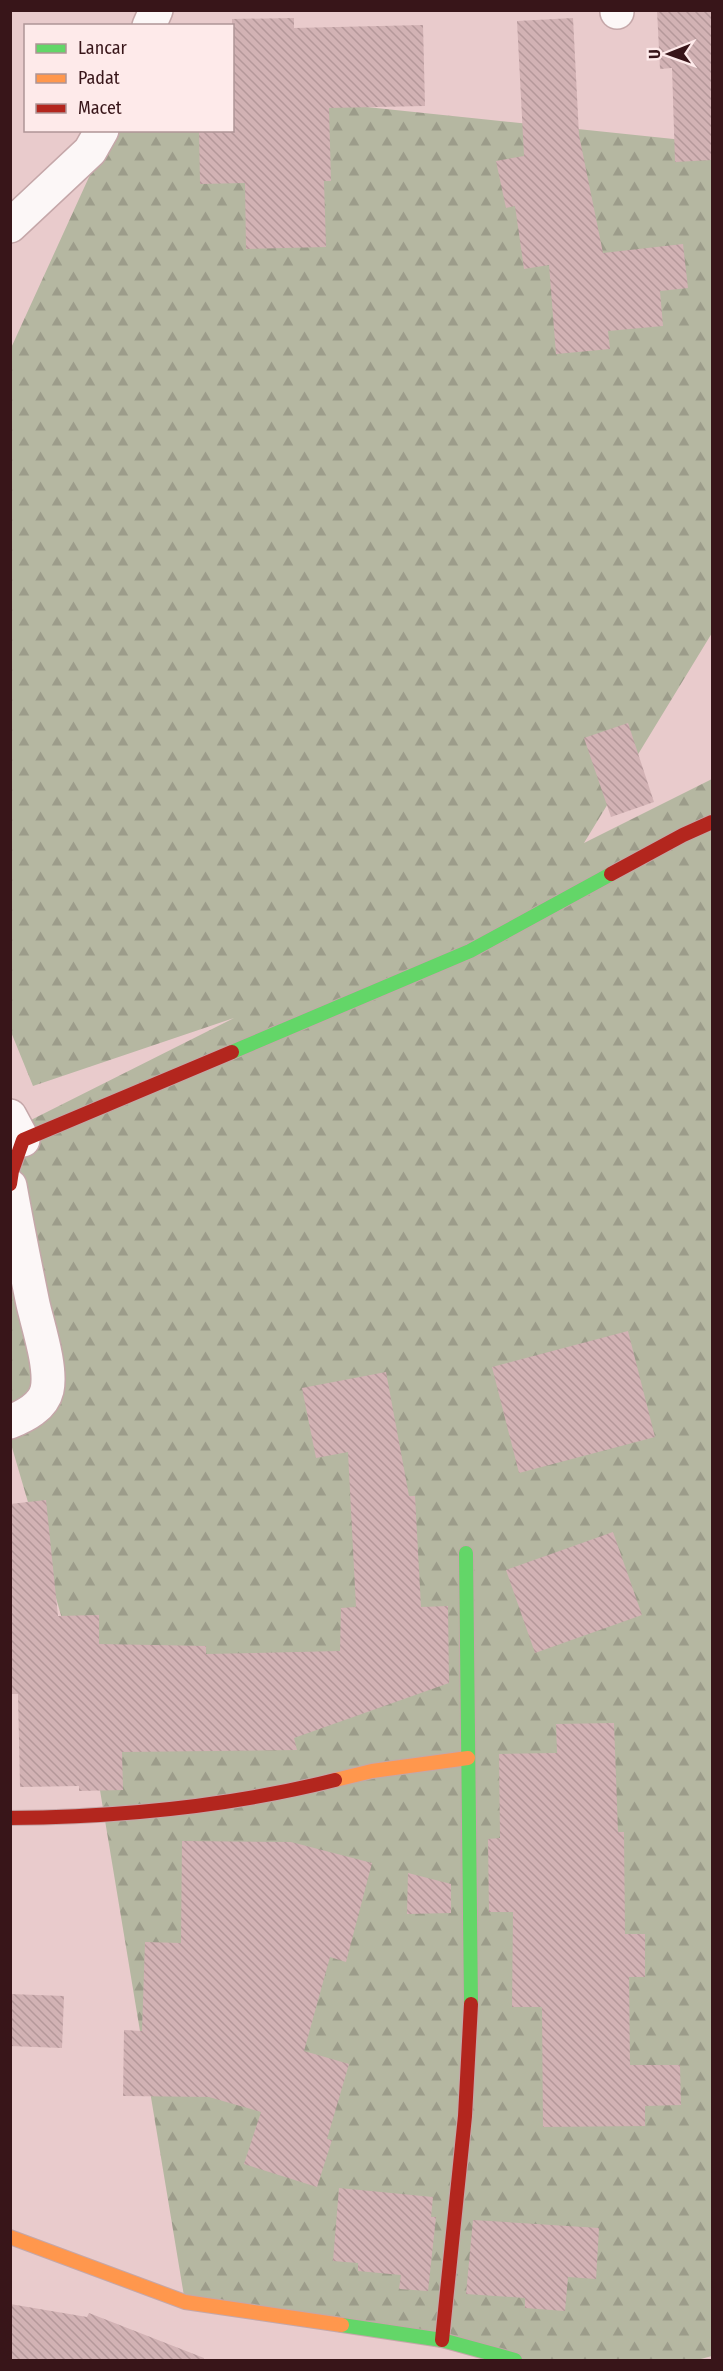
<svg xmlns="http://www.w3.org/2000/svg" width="723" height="2371" font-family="'Fira Sans Condensed',sans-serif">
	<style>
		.forest { fill: url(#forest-firs) }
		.building { fill: url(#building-back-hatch) }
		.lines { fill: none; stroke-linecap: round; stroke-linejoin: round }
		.street-casing { stroke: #c5a7a9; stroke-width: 36 }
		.fast-casing { stroke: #c5a7a9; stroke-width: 16 }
		.slow-casing { stroke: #c5a7a9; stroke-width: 16 }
		.jam-casing { stroke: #c5a7a9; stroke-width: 16 }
		.street { stroke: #fcf7f7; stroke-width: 33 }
		.fast { stroke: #63d668; stroke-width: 14 }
		.slow { stroke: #ff974d; stroke-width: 14 }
		.jam { stroke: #b3261e; stroke-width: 14 }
	</style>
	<defs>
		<pattern id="forest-firs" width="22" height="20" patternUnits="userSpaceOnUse" patternTransform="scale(1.5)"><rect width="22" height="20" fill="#b5b7a1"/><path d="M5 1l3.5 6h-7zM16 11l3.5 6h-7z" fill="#9c9c8a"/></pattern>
		<pattern id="building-back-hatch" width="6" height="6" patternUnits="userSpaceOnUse" patternTransform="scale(1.5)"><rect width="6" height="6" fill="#d2b2b4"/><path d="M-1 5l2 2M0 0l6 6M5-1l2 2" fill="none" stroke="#b5989a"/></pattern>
	</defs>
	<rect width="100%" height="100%" fill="#e9cbcc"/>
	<!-- forest -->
	<path class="forest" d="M233 93 712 143V633L584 843 712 779V2356L697 2360H510L185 2302 84 1694 11 1444V1130L234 1018 33 1086 11 1032V348L110 131 232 130Z"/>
	<!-- building -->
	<g class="building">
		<path d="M657 10H712V160L675 162 672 68 660 69Z"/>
		<path d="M294 18V28L423 25 425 106 329 108 331 181H324L326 247 246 249 245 183 200 184 199 130H232V19Z"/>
		<path d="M573 18 579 135 603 253 683 244 688 288 660 291 663 326 608 331 610 349 556 354 549 265 524 269 515 206 506 208 496 161 524 156 517 21Z"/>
		<path d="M628 723 654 802 611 817 584 738Z"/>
		<path d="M628 1331 655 1437 519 1473 492 1367Z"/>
		<path d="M386 1372 409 1496H415L421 1607 448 1606 449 1683 294 1738 297 1750 122 1752 123 1790 79 1791V1786L20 1787 18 1694H10V1504L46 1500 58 1616 99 1615V1644L206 1646V1654L340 1651 341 1608 356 1607 348 1452 316 1458 302 1388Z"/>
		<path d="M613 1532 642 1615 535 1653 506 1570Z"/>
		<path d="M614 1723 618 1832H624L625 1934H645V1977H629L630 2065H680L681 2105 645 2106V2126L543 2127 542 2007H512L513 1912H489L488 1839 500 1838 499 1754 557 1753 556 1724Z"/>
		<path d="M182 1841 291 1842 372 1863 346 1962 330 1957 304 2051 349 2064 327 2139 332 2140 317 2187 244 2164 261 2112 209 2097 123 2096 124 2030 142 2031 145 1942 181 1943Z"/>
		<path d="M408 1873 451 1884V1913L407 1914Z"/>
		<path d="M10 1994 64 1996 62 2048 10 2046Z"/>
		<path d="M339 2188 433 2197 431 2217H436L428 2291 399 2289 401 2275 358 2271V2263L333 2261Z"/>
		<path d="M473 2220 599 2228 596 2279 568 2277 565 2311 525 2308V2298L466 2294Z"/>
		<path d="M10 2304 87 2317 89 2313 204 2358V2361H10Z"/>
	</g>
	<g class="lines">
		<!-- street casing -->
		<g class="street-casing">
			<g id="street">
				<path d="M617 10V12"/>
				<path d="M149 26 156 10"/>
				<path d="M10 226 90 151 102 130"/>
				<path d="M10 1116 23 1140"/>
				<path d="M10 1186C17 1225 25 1265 33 1304 38 1326 52 1368 47 1390 43 1407 25 1416 10 1422"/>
			</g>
		</g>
		<!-- fast casing -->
		<g class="fast-casing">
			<g id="fast">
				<path d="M232 1052 470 951 611 874"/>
				<path d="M466 1553 471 2004"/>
				<path d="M342 2325 442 2340 515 2360"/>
			</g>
		</g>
		<!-- slow casing -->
		<g class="slow-casing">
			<g id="slow">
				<path d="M335 1780 372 1771 468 1758"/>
				<path d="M10 2237 185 2302 342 2325"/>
			</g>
		</g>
		<!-- jam casing -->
		<g class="jam-casing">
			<g id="jam">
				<path d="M611 874 683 835 712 822"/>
				<path d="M10 1184 12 1171 23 1140 232 1052"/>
				<path d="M10 1818C116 1817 232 1806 335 1780"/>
				<path d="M442 2340 465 2116 471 2004"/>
			</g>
		</g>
		<!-- street -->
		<use href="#street" class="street"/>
		<!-- fast -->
		<use href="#fast" class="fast"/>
		<!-- slow -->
		<use href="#slow" class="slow"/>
		<!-- jam -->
		<use href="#jam" class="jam"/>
	</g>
	<!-- border -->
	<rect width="723" height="2371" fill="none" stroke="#381519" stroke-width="24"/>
	<!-- legend -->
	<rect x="24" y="24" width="210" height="108" fill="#feeaea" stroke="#af9596" stroke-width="1.5"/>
	<rect x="36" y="44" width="30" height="9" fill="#63d668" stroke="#af9596" stroke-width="1.5"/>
	<text x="78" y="54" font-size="18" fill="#381519">Lancar</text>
	<rect x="36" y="74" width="30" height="9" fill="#ff974d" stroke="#af9596" stroke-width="1.5"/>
	<text x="78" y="84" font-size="18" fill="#381519">Padat</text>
	<rect x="36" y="104" width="30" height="9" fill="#b3261e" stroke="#af9596" stroke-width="1.5"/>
	<text x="78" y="114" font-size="18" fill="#381519">Macet</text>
	<!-- north arrow -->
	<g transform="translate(669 54) rotate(269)" stroke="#feeaea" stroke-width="4.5" paint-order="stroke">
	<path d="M0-4.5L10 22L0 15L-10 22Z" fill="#381519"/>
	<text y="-9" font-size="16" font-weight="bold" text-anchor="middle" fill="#381519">U</text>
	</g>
</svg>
